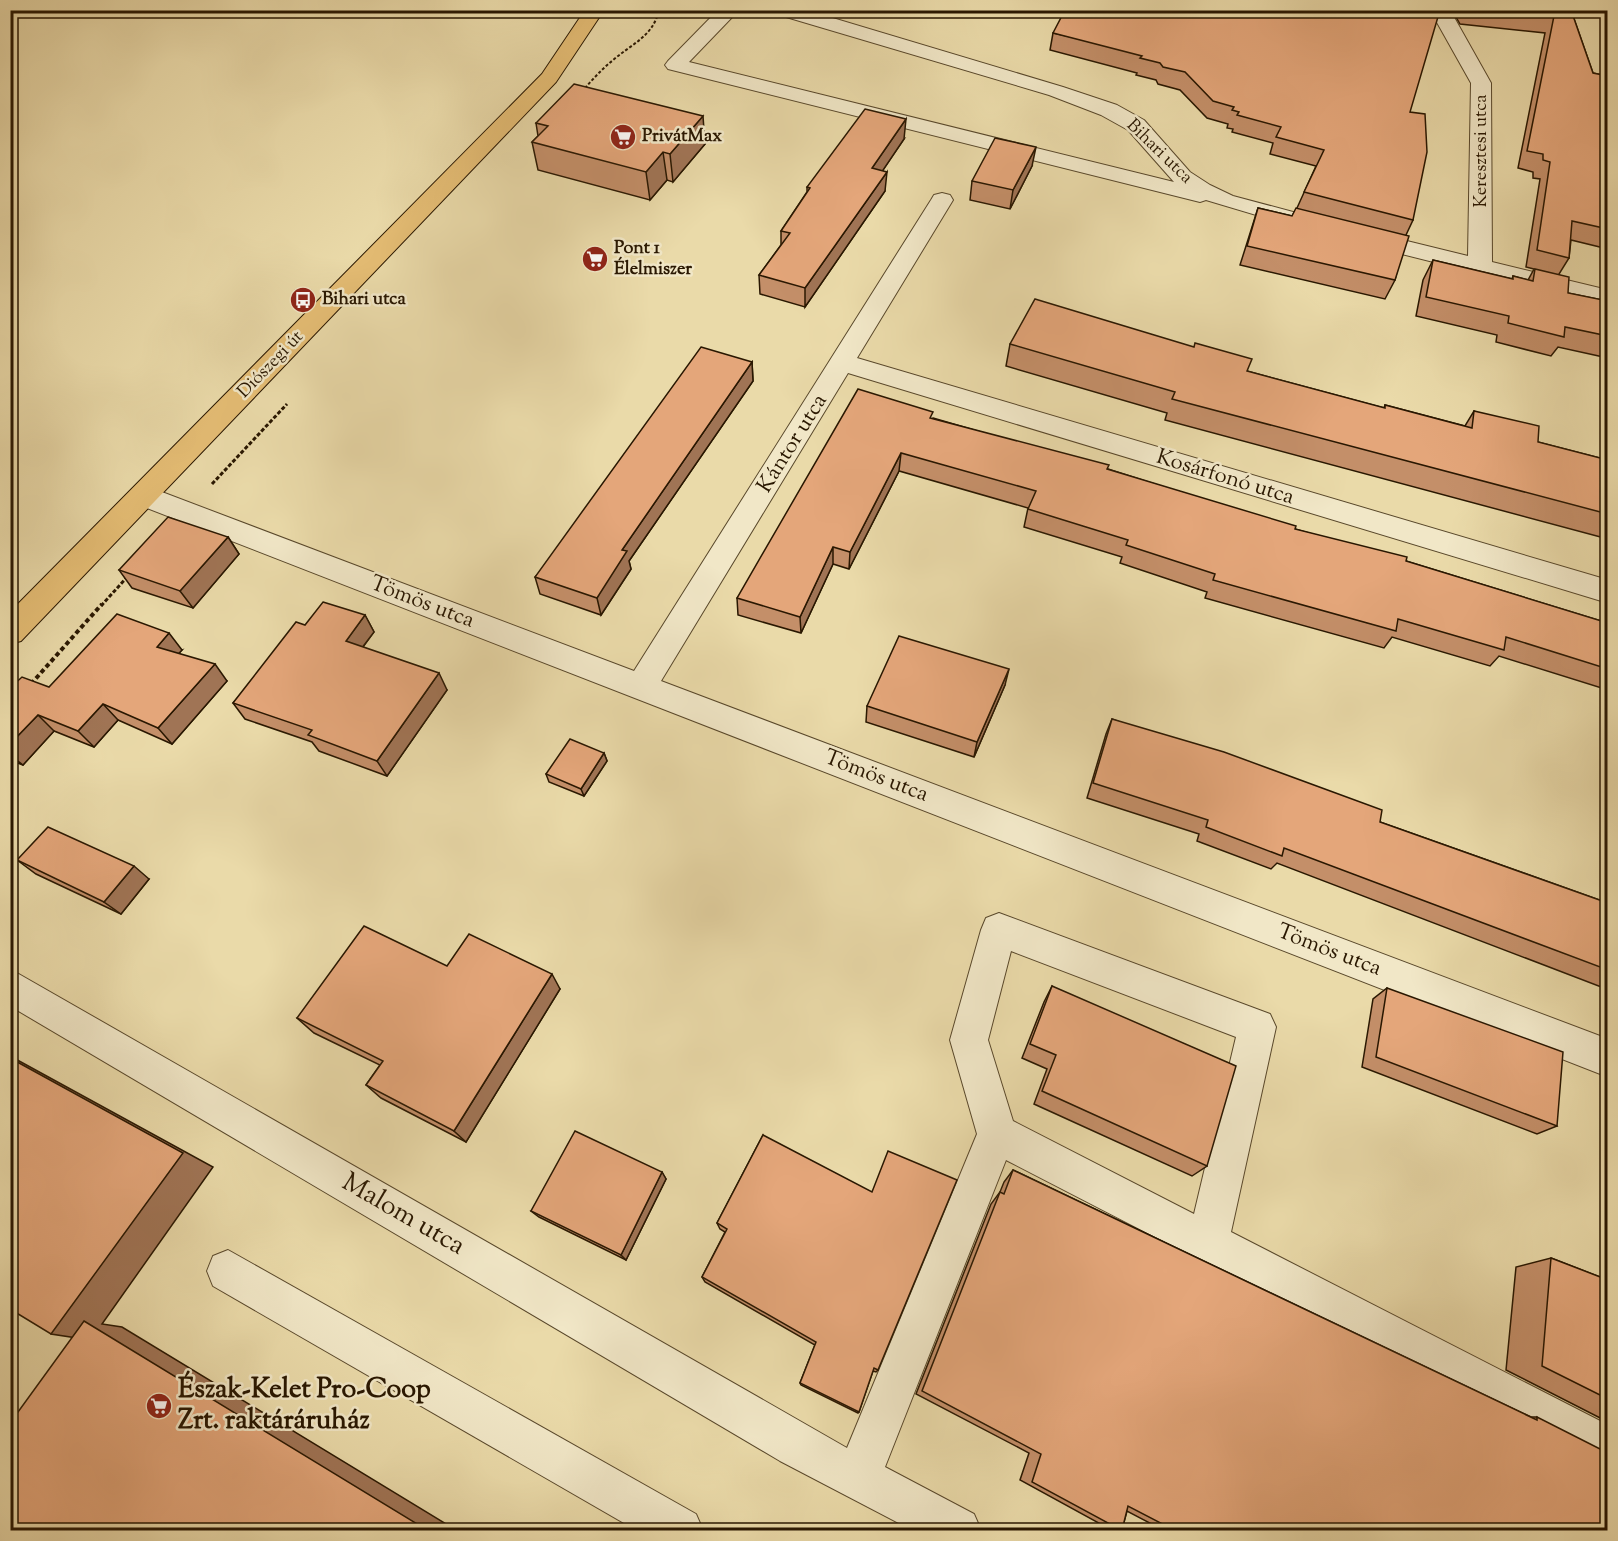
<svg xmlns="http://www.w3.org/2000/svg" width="1618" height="1541" font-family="'Sorts Mill Goudy',serif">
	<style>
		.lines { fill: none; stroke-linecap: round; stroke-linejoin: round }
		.minor-casing { stroke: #59482b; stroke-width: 2 }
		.major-casing { stroke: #291701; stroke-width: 2 }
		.path-far2 { stroke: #291701; stroke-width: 2; stroke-dasharray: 3 2; stroke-linecap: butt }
		.path-far1 { stroke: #291701; stroke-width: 3; stroke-dasharray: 4 2; stroke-linecap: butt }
		.path { stroke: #291701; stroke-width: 4; stroke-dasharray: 4.5 3; stroke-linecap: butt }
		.minor { fill: #f1e7c7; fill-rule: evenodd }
		.major { fill: #e5bd74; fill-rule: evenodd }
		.wall { fill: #c48f69; stroke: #291701; stroke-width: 1.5 }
		.shaded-wall { fill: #a07455; stroke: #291701; stroke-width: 1.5 }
		.building { fill: #e4a67a; stroke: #291701; stroke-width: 1.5 }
		.labels { text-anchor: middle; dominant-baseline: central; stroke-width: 5; stroke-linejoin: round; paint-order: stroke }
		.far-poi-label { font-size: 18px; font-weight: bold; fill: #291701; stroke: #f1e7c7; text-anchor: start }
		.far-street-label { font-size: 18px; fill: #291701; stroke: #f1e7c7 }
		.street-label { font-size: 22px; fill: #291701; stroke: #f1e7c7 }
		.near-street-label { font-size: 27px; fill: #291701; stroke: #f1e7c7 }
		.near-poi-label { font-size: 27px; font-weight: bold; fill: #291701; stroke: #f1e7c7; text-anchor: start }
	</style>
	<rect width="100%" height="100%" fill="#eadaa9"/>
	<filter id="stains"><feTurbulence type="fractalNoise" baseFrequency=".00333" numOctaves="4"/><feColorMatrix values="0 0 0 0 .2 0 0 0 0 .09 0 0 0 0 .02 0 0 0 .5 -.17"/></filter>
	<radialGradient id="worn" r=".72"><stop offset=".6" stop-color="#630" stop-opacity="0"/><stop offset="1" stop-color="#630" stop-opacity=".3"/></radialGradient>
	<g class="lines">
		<!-- minor casing -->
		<g class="minor-casing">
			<g id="minor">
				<path d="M718 10H739L689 62 1174 182 1128 130 1101 115 1049 95 776 14 774 10H806L1063 87 1117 105 1144 120 1190 172 1210 185 1233 196 1308 216 1312 221 1308 226 1300 228 1206 200 1200 202 668 69 665 65 668 61Z"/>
				<path d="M1430 10H1450L1491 83 1492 262 1608 290V306L1354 242 1350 237 1354 232 1362 230 1468 256 1471 83Z"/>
				<path d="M942 193 950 195 953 200 857 358 1608 580V603L848 373 661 681 1608 1039V1077L134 503 130 496 134 489 144 486 154 489 634 671 931 200 934 195Z"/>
				<path d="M999 913 1270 1014 1276 1027 1231 1232 1608 1425V1471L1006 1160 885 1467 974 1514 981 1530H912L780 1461 10 1006V969L847 1448 977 1134 950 1040 981 930 986 918ZM1011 951 1236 1037 1194 1214 1013 1121 988 1040Z"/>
				<path d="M228 1250 696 1514 703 1530H636L213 1286 207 1271 213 1256Z"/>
			</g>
		</g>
		<!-- major casing -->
		<g class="major-casing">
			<path id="major" d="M585 10H604L556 82 21 641 10 644V612L542 74Z"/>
		</g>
		<!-- path-far2 -->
		<path class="path-far2" d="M585 88C593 79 602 69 612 61 631 44 653 37 659 10"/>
		<!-- path-far1 -->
		<g class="path-far1">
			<path d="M212 484 287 404"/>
			<path d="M101 606 128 576"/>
		</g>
		<!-- path -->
		<path class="path" d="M31 684 102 604"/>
		<!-- minor -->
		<use href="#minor" class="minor"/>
		<!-- major -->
		<use href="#major" class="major"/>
	</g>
	<!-- wall -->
	<g class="wall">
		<path d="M1452 10H1571L1593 73 1608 76V249L1571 240 1569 258 1559 274 1568 293 1608 301V358L1558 347 1551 356 1496 342 1497 335 1416 316 1423 280 1433 260 1512 279 1513 276 1528 280 1534 269 1526 267 1540 179 1533 178V172L1518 168 1545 33 1460 24Z"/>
		<path d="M1053 33 1410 112 1413 220 1406 235 1395 280 1385 299 1240 265 1258 208 1292 216 1297 208 1316 166 1270 154 1273 143 1232 132 1233 129 1227 128 1228 124 1207 118 1180 90 1158 84 1156 80 1136 75 1137 73 1050 50Z"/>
		<path d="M536 123 705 144 673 182 667 180 650 200 538 170 532 142 538 136Z"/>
		<path d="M904 139 882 171 885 191 805 307 760 294 759 275 781 245V231L807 192V187Z"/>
		<path d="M1032 166 1010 209 970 200 972 181Z"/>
		<path d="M1010 344 1247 371 1384 408 1385 405 1465 426 1474 411 1538 442 1608 460V539L1165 420 1167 413 1006 366Z"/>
		<path d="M752 362 753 381 629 561 631 569 601 615 540 594 535 577Z"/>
		<path d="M933 418 1108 469 1295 529 1406 561 1608 623V690L1499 656 1490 666 1392 637 1384 648 1205 598 1207 592 1120 563 1122 557 1024 527 1028 508 899 471 849 569 833 564 801 633 738 615 737 598Z"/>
		<path d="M228 537 239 554 193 608 132 588 119 570Z"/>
		<path d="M365 615 374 632 363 647 447 690 387 776 319 751 312 742 245 719 233 703 305 625Z"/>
		<path d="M182 650 178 654 227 681 172 744 118 720 94 747 54 731 23 765 10 760V688L49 687Z"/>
		<path d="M1005 685 974 757 866 722 867 706Z"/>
		<path d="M1112 719 1380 822 1608 903V994L1604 992V988L1277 863 1271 869 1197 841 1199 834 1087 798 1106 734Z"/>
		<path d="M604 753 607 761 584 796 549 782 546 774Z"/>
		<path d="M17 860 149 879 121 914 36 874Z"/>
		<path d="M447 966 560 989 466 1142 381 1098 366 1085 380 1065 314 1033 297 1018Z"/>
		<path d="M1052 986 1207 1166 1192 1176 1034 1104 1047 1069 1022 1058 1044 1002Z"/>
		<path d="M1387 988 1557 1126 1537 1134 1362 1067 1373 999Z"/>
		<path d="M763 1135 878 1370 876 1372 873 1371 859 1412 858 1413 801 1385 800 1383 815 1345 705 1282 702 1277 725 1232 720 1229 717 1223Z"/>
		<path d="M1013 1170 1531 1417H1537L1608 1530H1163L1127 1511 1122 1530H1119L1106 1527 1020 1480 1029 1453 916 1394 991 1204 1000 1192 1004 1182Z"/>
		<path d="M662 1172 666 1179 626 1260 539 1217 531 1211Z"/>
		<path d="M1551 1258 1608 1280V1422L1506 1370 1516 1267Z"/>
	</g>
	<!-- shaded-wall -->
	<g class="shaded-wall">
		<path d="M703 116 705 144 673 182 670 154Z"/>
		<path d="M906 119 904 139 871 188 872 168Z"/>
		<path d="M1036 147 1032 166 1010 209 1013 190Z"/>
		<path d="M663 152 667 180 650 200 646 172Z"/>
		<path d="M887 172 885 191 805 307V288Z"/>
		<path d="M752 362 753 381 629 561 631 569 601 615 597 598 622 550Z"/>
		<path d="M901 453 899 471 849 569 850 552Z"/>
		<path d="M228 537 239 554 193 608 180 591Z"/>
		<path d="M833 547V564L801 633 800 617Z"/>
		<path d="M365 615 374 632 355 657 346 641Z"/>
		<path d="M169 633 182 650 170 663 157 647Z"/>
		<path d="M215 664 227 681 172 744 158 728Z"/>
		<path d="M1009 669 1005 685 974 757 977 742Z"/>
		<path d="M439 673 447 690 387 776 377 761Z"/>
		<path d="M103 704 118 720 94 747 78 731Z"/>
		<path d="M38 715 54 731 23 765 10 755V744Z"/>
		<path d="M604 753 607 761 584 796 581 789Z"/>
		<path d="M134 866 149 879 121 914 104 902Z"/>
		<path d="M552 974 560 989 466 1142 454 1131Z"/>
		<path d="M10 1056 213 1167 102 1324 122 1327 456 1530H427L90 1340 51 1334Z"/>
		<path d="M662 1172 666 1179 626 1260 621 1255Z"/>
	</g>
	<!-- building -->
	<g class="building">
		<path d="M1065 10H1440L1410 112 1425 114 1427 152 1413 220 1304 192 1324 150 1276 137 1281 127 1237 115 1239 112 1232 110 1234 107 1213 101 1185 72 1163 67 1160 63 1140 58 1142 56 1053 33Z"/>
		<path d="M1503 10H1571L1593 73 1608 76V229L1572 221 1569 258 1537 250 1550 162 1543 160V154L1527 151 1554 16Z"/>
		<path d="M574 84 703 116 670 154 663 152 646 172 532 142 548 126 536 123Z"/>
		<path d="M865 109 906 119 872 168 887 172 805 288 759 275 790 233 781 231 810 188 807 187Z"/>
		<path d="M995 138 1036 147 1013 190 972 181Z"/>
		<path d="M1258 208 1292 216 1296 208 1409 236 1395 280 1247 246Z"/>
		<path d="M1433 260 1513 279V276L1533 281 1535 269 1569 277 1568 293 1608 301V336L1565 327 1564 337 1508 323 1509 316 1426 297Z"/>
		<path d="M1035 299 1194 347 1195 343 1252 359 1247 371 1385 408V405L1472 428 1474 411 1539 426 1538 442 1608 460V514L1172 399 1175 392 1010 344Z"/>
		<path d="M701 347 752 362 622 550 627 551 597 598 535 577Z"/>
		<path d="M858 389 933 412 930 418 1109 465 1107 469 1296 526 1295 529 1407 557 1406 561 1608 623V669L1506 637 1504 650 1398 619 1396 631 1213 580 1215 574 1126 545 1128 540 1028 509 1036 491 901 453 850 552 833 547 800 617 737 598Z"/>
		<path d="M168 517 228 537 180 591 119 570Z"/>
		<path d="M323 602 365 615 346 641 439 673 377 761 308 735 312 730 233 703 296 622 305 625Z"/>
		<path d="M117 614 169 633 157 647 215 664 158 728 103 704 78 731 38 715 10 744V688L22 677 49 687Z"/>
		<path d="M899 636 1009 669 977 742 867 706Z"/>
		<path d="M1112 719 1224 752 1382 810 1380 822 1608 903V970L1284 848 1282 856 1206 827 1208 820 1093 783Z"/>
		<path d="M570 739 604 753 581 789 546 774Z"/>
		<path d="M48 827 134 866 104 902 17 860Z"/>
		<path d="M364 926 447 966 469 934 552 974 454 1131 366 1085 383 1061 297 1018Z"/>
		<path d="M1052 986 1236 1066 1207 1166 1042 1091 1056 1055 1030 1044Z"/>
		<path d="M1387 988 1563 1052 1557 1126 1376 1057Z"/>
		<path d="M10 1058 183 1153 51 1334 10 1309Z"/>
		<path d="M575 1131 662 1172 621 1255 531 1211Z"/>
		<path d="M763 1135 872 1192 888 1151 957 1180 878 1370 874 1368 859 1412 800 1383 816 1342 702 1277 727 1229 717 1223Z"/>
		<path d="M1013 1170 1537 1420V1417L1608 1453V1530H1174L1128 1506 1122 1530H1121L1032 1482 1041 1454 922 1391 1000 1192 1004 1194Z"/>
		<path d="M1551 1258 1608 1280V1399L1542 1366Z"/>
		<path d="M84 1321 427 1530H10V1423Z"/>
	</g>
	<!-- icons -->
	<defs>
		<g id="supermarket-disc" transform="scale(1.35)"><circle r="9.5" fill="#8f2418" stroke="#f1e7c7"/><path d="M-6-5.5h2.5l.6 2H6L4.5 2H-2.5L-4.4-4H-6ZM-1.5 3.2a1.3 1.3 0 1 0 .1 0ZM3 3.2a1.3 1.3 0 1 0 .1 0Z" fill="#fff"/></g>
		<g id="bus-disc" transform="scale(1.35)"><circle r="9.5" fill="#8f2418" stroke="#f1e7c7"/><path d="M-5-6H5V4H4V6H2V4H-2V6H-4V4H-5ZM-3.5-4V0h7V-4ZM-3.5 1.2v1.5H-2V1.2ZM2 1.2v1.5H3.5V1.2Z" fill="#fff"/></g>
	</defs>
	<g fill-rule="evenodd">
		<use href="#supermarket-disc" x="623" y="137"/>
		<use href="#supermarket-disc" x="595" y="259"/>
		<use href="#bus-disc" x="303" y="300"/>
		<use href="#supermarket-disc" x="159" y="1406"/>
	</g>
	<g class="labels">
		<!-- far-poi labels -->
		<g class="far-poi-label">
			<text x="642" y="137">PrivátMax</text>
			<text x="614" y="249">Pont 1<tspan x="614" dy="21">Élelmiszer</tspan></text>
			<text x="322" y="300">Bihari utca</text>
		</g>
		<!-- far-street labels -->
		<g class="far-street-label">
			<text transform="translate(1482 151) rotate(-90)">Keresztesi utca</text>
			<text transform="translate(1159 152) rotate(44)">Bihari utca</text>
			<text transform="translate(271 365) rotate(-46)">Diószegi út</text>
		</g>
		<!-- street labels -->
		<g class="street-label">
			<text transform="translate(793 444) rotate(-58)">Kántor utca</text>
			<text transform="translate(1225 478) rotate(17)">Kosárfonó utca</text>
			<text transform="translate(422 603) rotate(21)">Tömös utca</text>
			<text transform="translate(876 777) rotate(21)">Tömös utca</text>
			<text transform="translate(1329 951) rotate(21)">Tömös utca</text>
		</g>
		<!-- near-street labels -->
		<g class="near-street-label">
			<text transform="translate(403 1215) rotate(30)">Malom utca</text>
		</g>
		<!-- near-poi labels -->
		<g class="near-poi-label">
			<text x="178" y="1390">Észak-Kelet Pro-Coop<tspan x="178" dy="31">Zrt. raktáráruház</tspan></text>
		</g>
	</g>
	<!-- margin -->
	<rect width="1618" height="1541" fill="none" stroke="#eadaa9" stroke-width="36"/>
	<rect x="12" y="12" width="1594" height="1517" fill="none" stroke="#291701" stroke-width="3"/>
	<rect x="18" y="18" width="1582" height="1505" fill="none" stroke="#291701" stroke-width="1.5"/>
	<rect width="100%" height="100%" filter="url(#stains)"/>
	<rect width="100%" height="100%" fill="url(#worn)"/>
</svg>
